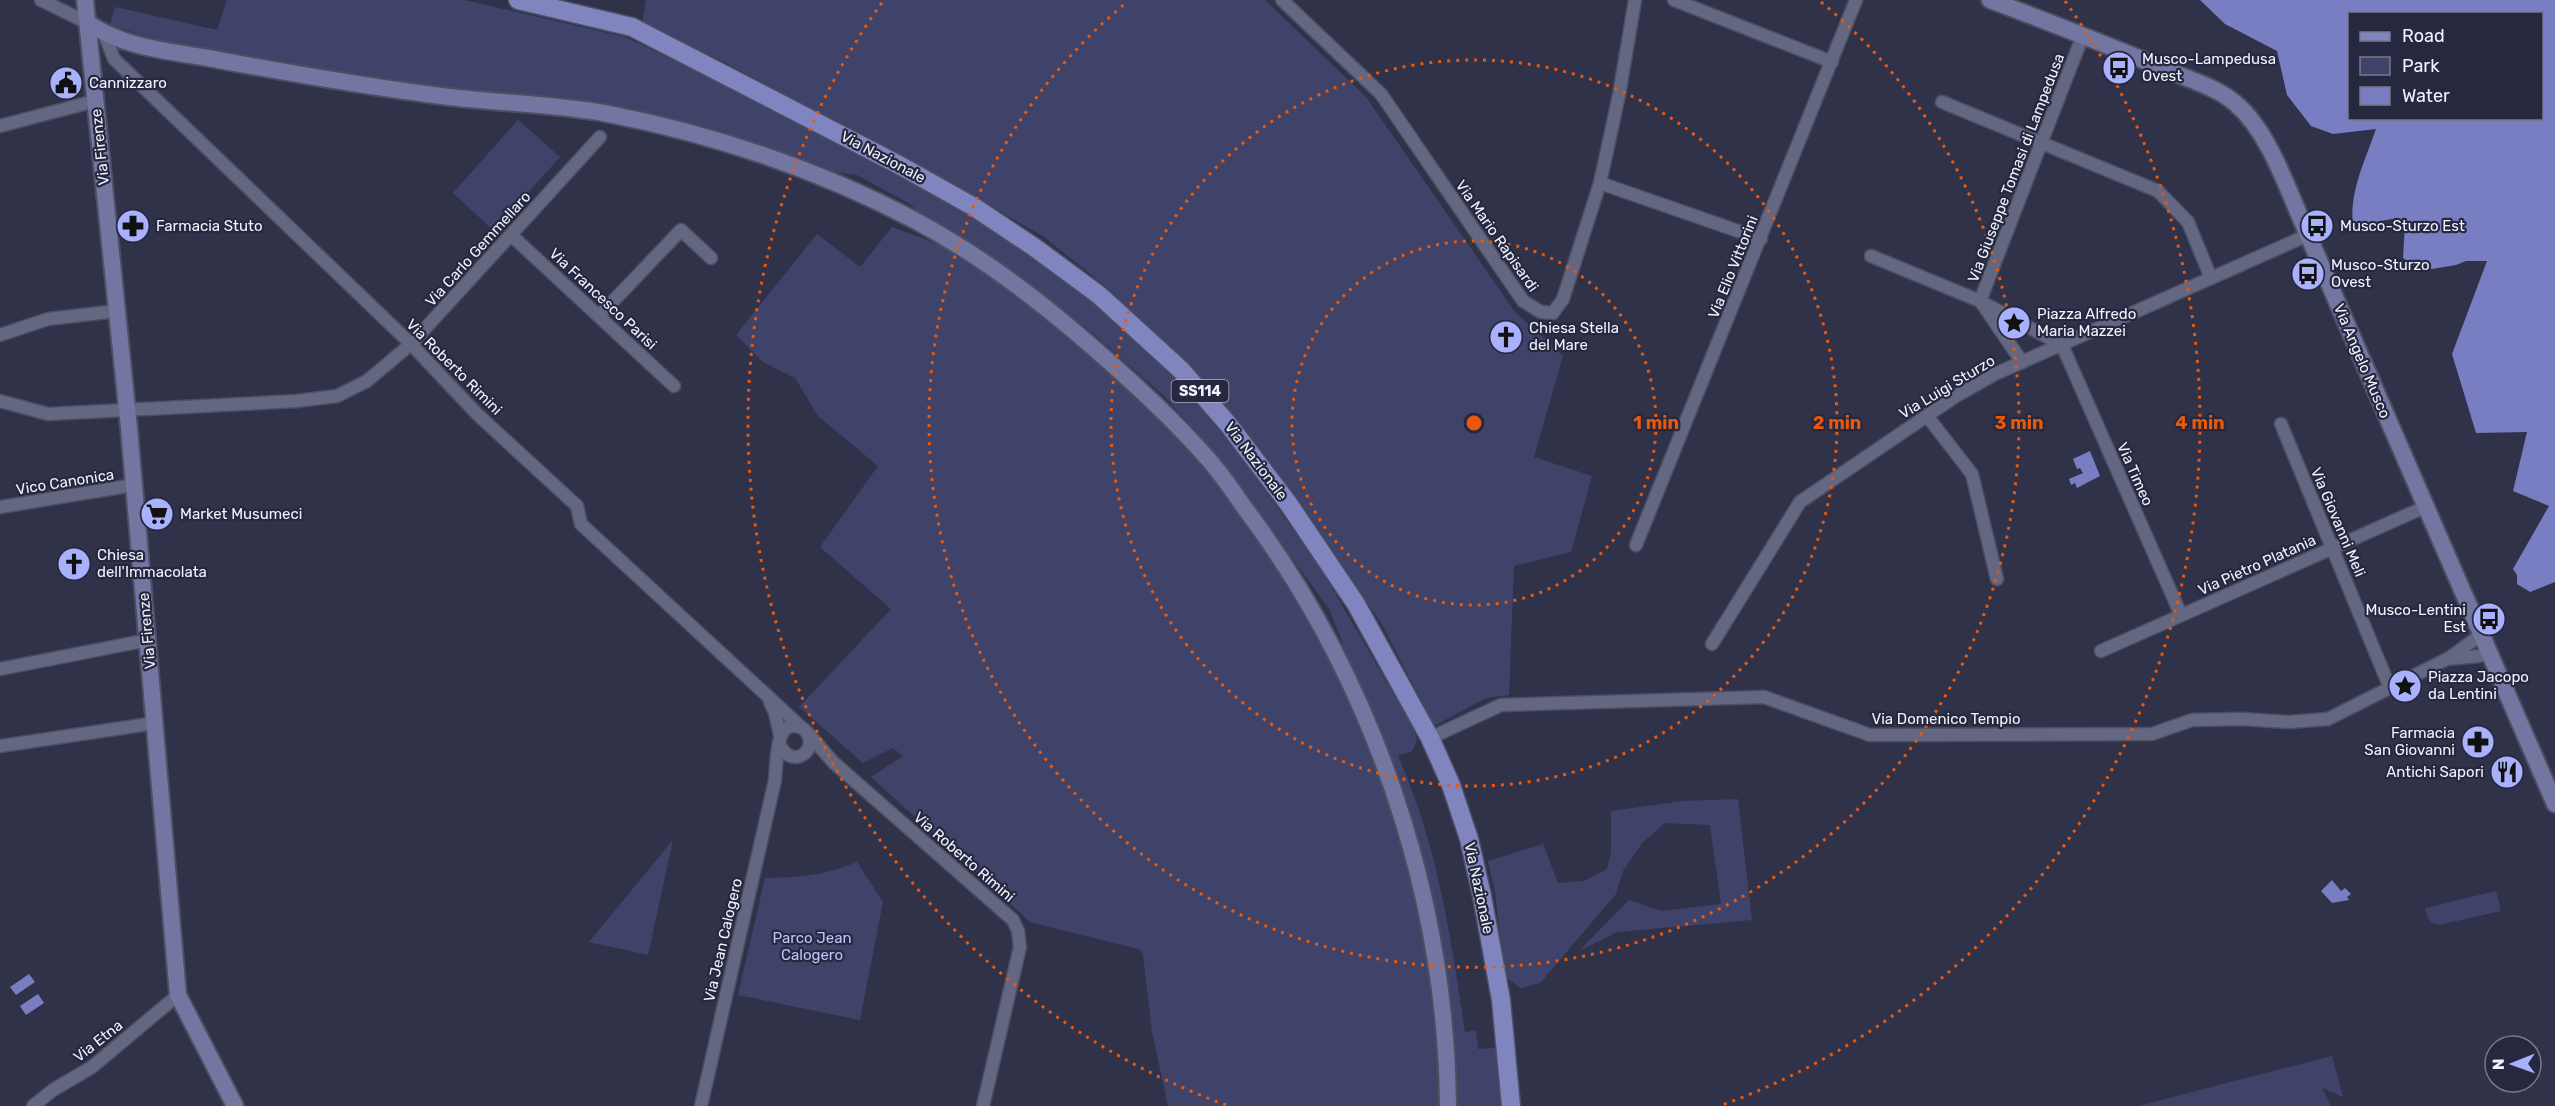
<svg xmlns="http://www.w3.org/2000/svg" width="2555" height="1106" font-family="Rubik,sans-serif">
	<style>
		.green { fill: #404369 }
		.water { fill: #787ec1; fill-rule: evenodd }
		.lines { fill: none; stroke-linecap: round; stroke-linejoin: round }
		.street-casing { stroke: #4c4e61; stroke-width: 15 }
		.secondary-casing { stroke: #4c4e61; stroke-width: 20 }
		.primary-casing { stroke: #4c4e61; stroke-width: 21 }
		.street { stroke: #646781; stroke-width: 12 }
		.secondary { stroke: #7276a0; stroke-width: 16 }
		.primary { stroke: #8085bf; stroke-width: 18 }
		.ring { fill: none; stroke: #e8590c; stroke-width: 3; stroke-dasharray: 3 6 }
		.labels { text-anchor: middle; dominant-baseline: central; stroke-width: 4.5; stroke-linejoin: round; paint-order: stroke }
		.shield { fill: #26283f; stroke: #b3b5c5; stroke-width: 1.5 }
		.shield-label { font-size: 14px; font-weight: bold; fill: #f0f2fe }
		.poi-label { font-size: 15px; fill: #f0f2fe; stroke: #26283f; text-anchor: start }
		.street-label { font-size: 15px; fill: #f0f2fe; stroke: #26283f }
		.park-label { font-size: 15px; fill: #bdc3fc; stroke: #26283f }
		.centre { fill: #e8590c; stroke: #26283f; stroke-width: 3 }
		.ring-label { font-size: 18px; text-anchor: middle; font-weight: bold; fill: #e8590c; stroke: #26283f; stroke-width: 4.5; stroke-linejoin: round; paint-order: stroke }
	</style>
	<rect width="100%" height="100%" fill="#30324a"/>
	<!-- green -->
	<g class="green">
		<path d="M227 0H464L625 37 689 67 892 171 969 215 1035 259 1102 310 1172 376 1234 447 1320 567 1414 729 1417 739 1412 751 1398 756C1437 843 1451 938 1465 1032L1476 1030 1478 1049 1497 1048 1501 1106H1454L1443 971 1345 659 1342 641 1329 609 1215 452 1163 395 1094 334 1013 272 927 221 910 204 857 175 819 170 721 134 598 104 448 89 180 47 110 25 115 7 217 30Z"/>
		<path d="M646 0H1265L1366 97 1515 312 1563 356 1534 457 1592 476 1571 552 1514 566 1509 695 1486 698 1434 726 1383 626 1295 495 1237 419 1181 357 1104 285 1044 237 977 198 722 61 642 24Z"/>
		<path d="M518 120 560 157 494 231 453 193Z"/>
		<path d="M892 227 940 245 1005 285 1131 388 1220 482 1257 534 1325 643 1393 800 1431 949 1444 1106H1168L1152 1032 1143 954 1139 949 1030 922 871 777 903 756 893 748 863 763 799 707 891 609 820 547 878 466 818 416 795 378 763 362 736 335 817 234 860 267Z"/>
		<path d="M1738 799 1752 920 1617 932 1579 951 1629 900 1661 911 1721 904 1710 825 1665 823 1642 843 1623 871 1616 894 1540 983 1521 988 1505 977 1495 892 1488 861 1543 844 1558 883 1584 881 1607 869 1611 853V811L1683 801Z"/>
		<path d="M673 840 648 955 589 942Z"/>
		<path d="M857 862 883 902 860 1020 738 995 765 878C798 878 826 875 857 862Z"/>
		<path d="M2496 891 2501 911 2439 925C2429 923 2427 917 2425 908Z"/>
		<path d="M2332 1056 2343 1097 2322 1088 2331 1106H2138Z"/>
	</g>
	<!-- water -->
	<g class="water">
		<path d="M2200 0H2555V582L2530 592 2517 584V575L2513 569 2549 506 2513 491 2527 432 2476 433 2452 354 2487 261H2466L2456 265 2432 269 2413 266 2403 258 2405 224 2392 219 2353 226C2349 192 2365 161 2376 129L2333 134 2311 126 2287 95 2277 51 2225 24ZM2350 14H2542V118H2350Z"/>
		<path d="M2090 451 2100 476 2077 488 2075 483 2071 485 2069 479 2083 473 2080 468 2077 469 2073 459Z"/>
		<path d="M2332 880 2341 891 2345 888 2351 894 2347 897 2349 900 2332 903 2321 891Z"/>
		<path d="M29 974 35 982 16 995 10 987Z"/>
		<path d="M38 994 44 1003 26 1015 20 1006Z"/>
	</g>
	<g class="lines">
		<!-- street casing -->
		<g class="street-casing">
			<g id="street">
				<path d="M41 0 88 23"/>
				<path d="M1282 0 1381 94 1523 301 1541 312 1553 313 1563 299 1600 183 1619 95 1635 0"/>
				<path d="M1674 0 1832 62"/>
				<path d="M104 33 114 59 411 344 477 414 577 506 581 524 801 727"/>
				<path d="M1942 102 2158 191 2188 222 2211 278"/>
				<path d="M0 126 95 101"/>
				<path d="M1600 183 1761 239"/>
				<path d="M511 235 674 386"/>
				<path d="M1871 256 1980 301 2083 35"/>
				<path d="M1980 301 2062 345 2181 615"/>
				<path d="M1981 302 2022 362"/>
				<path d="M599 316 681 230 711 258"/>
				<path d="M0 335 48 319 117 311"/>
				<path d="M0 401 48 414 297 401 337 396 367 381 411 344 600 137"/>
				<path d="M1927 416 1972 474 1997 579"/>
				<path d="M2281 424 2390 688"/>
				<path d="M0 507 134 485"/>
				<path d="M1636 545 1856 0"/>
				<path d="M1712 644 1800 502 1956 396 1995 374 2308 235"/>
				<path d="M2101 651 2425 507"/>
				<path d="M2449 658 2482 634"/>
				<path d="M0 669 148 640"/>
				<path d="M770 702 775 713 780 735"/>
				<path d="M807 732 833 762 1013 920 1018 931 1020 947 983 1106"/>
				<path d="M1430 738 1501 705 1764 697 1870 735 2152 734 2192 720 2242 719 2289 722 2328 719 2447 659 2479 656 2490 652"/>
				<path d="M0 746 156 723"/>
				<path d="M33 1106 53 1090 92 1067 178 995"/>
				<path d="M701 1106 775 780C777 763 774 713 804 729 823 750 790 772 779 743"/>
			</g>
		</g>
		<!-- secondary casing -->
		<g class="secondary-casing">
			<g id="secondary">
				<path d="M85 0 129 428 178 995 235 1106"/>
				<path d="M1990 0C2049 22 2107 45 2165 69 2187 79 2217 87 2235 103 2270 132 2289 194 2308 235L2555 804"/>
				<path d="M88 23C122 47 168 51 208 58 288 73 368 87 449 97 500 103 553 104 604 113 712 134 818 169 916 221 972 251 1027 291 1075 332 1122 372 1169 414 1209 460 1222 475 1233 491 1244 507 1372 677 1446 893 1448 1106"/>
			</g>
		</g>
		<!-- primary casing -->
		<g class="primary-casing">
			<path id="primary" d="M518 0 632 27 901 166 974 207 1034 247 1099 295 1181 370 1228 424 1288 503 1356 604 1430 738 1451 785 1469 839 1482 896 1501 1000 1511 1106"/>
		</g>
		<!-- street -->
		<use href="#street" class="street"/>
		<!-- secondary -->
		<use href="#secondary" class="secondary"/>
		<!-- primary -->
		<use href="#primary" class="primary"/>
	</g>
	<!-- distance rings -->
	<g class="ring">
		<circle cx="1474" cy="423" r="182"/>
		<circle cx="1474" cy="423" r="363"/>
		<path d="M1821 2A545 545 0 1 1 1127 2"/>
		<path d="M1226 1105A726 726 0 0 1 883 1M2065 1A726 726 0 0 1 1722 1105"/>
	</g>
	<!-- icons -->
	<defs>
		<g id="bus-disc" transform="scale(1.725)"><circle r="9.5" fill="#a9b0fc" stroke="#26283f"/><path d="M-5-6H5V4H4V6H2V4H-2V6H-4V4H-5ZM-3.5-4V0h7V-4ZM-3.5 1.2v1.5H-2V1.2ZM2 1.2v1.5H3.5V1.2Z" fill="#111"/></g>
		<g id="civic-disc" transform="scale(1.725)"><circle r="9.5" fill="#a9b0fc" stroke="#26283f"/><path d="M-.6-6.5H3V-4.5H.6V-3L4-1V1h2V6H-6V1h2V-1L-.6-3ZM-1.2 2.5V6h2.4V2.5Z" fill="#111"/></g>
		<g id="pharmacy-disc" transform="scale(1.725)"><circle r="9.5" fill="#a9b0fc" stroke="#26283f"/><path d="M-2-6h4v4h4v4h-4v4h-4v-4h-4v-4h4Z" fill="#111"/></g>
		<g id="sight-disc" transform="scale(1.725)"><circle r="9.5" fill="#a9b0fc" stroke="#26283f"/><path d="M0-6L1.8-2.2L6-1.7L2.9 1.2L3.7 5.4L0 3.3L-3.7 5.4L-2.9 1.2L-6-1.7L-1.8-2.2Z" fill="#111"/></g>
		<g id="church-disc" transform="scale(1.725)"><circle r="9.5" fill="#a9b0fc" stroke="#26283f"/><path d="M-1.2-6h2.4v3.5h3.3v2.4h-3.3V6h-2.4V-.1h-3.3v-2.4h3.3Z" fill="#111"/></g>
		<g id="supermarket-disc" transform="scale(1.725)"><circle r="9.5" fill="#a9b0fc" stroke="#26283f"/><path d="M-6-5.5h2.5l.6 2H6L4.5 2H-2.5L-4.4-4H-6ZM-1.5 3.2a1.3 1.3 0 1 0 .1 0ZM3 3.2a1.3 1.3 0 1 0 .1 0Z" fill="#111"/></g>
		<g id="restaurant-disc" transform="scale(1.725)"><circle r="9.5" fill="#a9b0fc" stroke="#26283f"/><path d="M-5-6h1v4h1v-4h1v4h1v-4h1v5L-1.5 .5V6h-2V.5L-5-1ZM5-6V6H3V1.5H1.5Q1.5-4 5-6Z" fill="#111"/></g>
	</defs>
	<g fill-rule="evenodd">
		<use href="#bus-disc" x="2119" y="68"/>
		<use href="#civic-disc" x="66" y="83"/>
		<use href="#pharmacy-disc" x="133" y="226"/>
		<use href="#bus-disc" x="2317" y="226"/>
		<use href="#bus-disc" x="2308" y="274"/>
		<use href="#sight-disc" x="2014" y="323"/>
		<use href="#church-disc" x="1506" y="337"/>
		<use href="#supermarket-disc" x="157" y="514"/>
		<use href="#church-disc" x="74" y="564"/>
		<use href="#bus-disc" x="2489" y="619"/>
		<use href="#sight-disc" x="2405" y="686"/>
		<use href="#pharmacy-disc" x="2478" y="742"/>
		<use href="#restaurant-disc" x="2507" y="772"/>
	</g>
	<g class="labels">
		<!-- shield labels -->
		<rect class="shield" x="1171.5" y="380" width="57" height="22" rx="4.5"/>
		<g class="shield-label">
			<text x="1200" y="391">SS114</text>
		</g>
		<!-- poi labels -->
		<g class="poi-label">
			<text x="2142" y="59">Musco-Lampedusa<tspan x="2142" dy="17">Ovest</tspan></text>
			<text x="89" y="83">Cannizzaro</text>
			<text x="156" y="226">Farmacia Stuto</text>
			<text x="2340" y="226">Musco-Sturzo Est</text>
			<text x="2331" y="265">Musco-Sturzo<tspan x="2331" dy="17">Ovest</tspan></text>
			<text x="2037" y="314">Piazza Alfredo<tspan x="2037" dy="17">Maria Mazzei</tspan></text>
			<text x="1529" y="328">Chiesa Stella<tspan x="1529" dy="17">del Mare</tspan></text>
			<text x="180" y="514">Market Musumeci</text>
			<text x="97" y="555">Chiesa<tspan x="97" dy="17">dell'Immacolata</tspan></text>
			<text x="2466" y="610" text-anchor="end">Musco-Lentini<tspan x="2466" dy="17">Est</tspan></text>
			<text x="2428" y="677">Piazza Jacopo<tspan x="2428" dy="17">da Lentini</tspan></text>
			<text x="2455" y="733" text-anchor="end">Farmacia<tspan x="2455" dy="17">San Giovanni</tspan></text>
			<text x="2484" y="772" text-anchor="end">Antichi Sapori</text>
		</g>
		<!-- street labels -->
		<g class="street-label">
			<text transform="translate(100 147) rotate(-96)">Via Firenze</text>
			<text transform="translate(883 157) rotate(28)">Via Nazionale</text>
			<text transform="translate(2016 168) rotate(-69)">Via Giuseppe Tomasi di Lampedusa</text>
			<text transform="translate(1497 236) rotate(55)">Via Mario Rapisardi</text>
			<text transform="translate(478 249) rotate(-48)">Via Carlo Gemmellaro</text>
			<text transform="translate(1733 267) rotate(-68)">Via Elio Vittorini</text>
			<text transform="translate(603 299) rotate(43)">Via Francesco Parisi</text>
			<text transform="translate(2362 361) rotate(67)">Via Angelo Musco</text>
			<text transform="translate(454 367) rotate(45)">Via Roberto Rimini</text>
			<text transform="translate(1947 387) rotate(-31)">Via Luigi Sturzo</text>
			<text transform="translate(1256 461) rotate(53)">Via Nazionale</text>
			<text transform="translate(2135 474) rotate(66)">Via Timeo</text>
			<text transform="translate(65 482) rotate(-9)">Vico Canonica</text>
			<text transform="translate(2338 522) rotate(67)">Via Giovanni Meli</text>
			<text transform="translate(2257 565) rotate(-24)">Via Pietro Platania</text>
			<text transform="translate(147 631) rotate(-95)">Via Firenze</text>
			<text x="1946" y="719">Via Domenico Tempio</text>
			<text transform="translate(964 857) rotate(41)">Via Roberto Rimini</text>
			<text transform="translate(1479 888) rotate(78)">Via Nazionale</text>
			<text transform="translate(723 940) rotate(-77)">Via Jean Calogero</text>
			<text transform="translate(98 1041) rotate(-38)">Via Etna</text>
		</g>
		<!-- park labels -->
		<g class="park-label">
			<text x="812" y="938">Parco Jean<tspan x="812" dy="17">Calogero</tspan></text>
		</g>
	</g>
	<circle cx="1474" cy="423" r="9" class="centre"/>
	<g class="ring-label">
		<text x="1656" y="429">1 min</text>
		<text x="1837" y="429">2 min</text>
		<text x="2019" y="429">3 min</text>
		<text x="2200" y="429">4 min</text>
	</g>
	<!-- legend -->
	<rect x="2348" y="12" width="195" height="108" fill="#26283f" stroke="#77798b" stroke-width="1.5"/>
	<rect x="2360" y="32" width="30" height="9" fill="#8085bf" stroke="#77798b" stroke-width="1.5"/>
	<text x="2402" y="42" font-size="18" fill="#f0f2fe">Road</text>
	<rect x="2360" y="57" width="30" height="18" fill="#404369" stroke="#77798b" stroke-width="1.5"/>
	<text x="2402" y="72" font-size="18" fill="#f0f2fe">Park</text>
	<rect x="2360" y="87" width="30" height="18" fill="#787ec1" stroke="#77798b" stroke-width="1.5"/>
	<text x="2402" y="102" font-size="18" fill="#f0f2fe">Water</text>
	<!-- north arrow -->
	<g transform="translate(2513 1064) rotate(269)"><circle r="28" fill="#26283f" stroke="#77798b" stroke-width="1.5"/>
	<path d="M0-4.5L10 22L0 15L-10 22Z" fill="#a9b0fc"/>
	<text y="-9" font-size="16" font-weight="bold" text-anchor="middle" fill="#f0f2fe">N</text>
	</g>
</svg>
